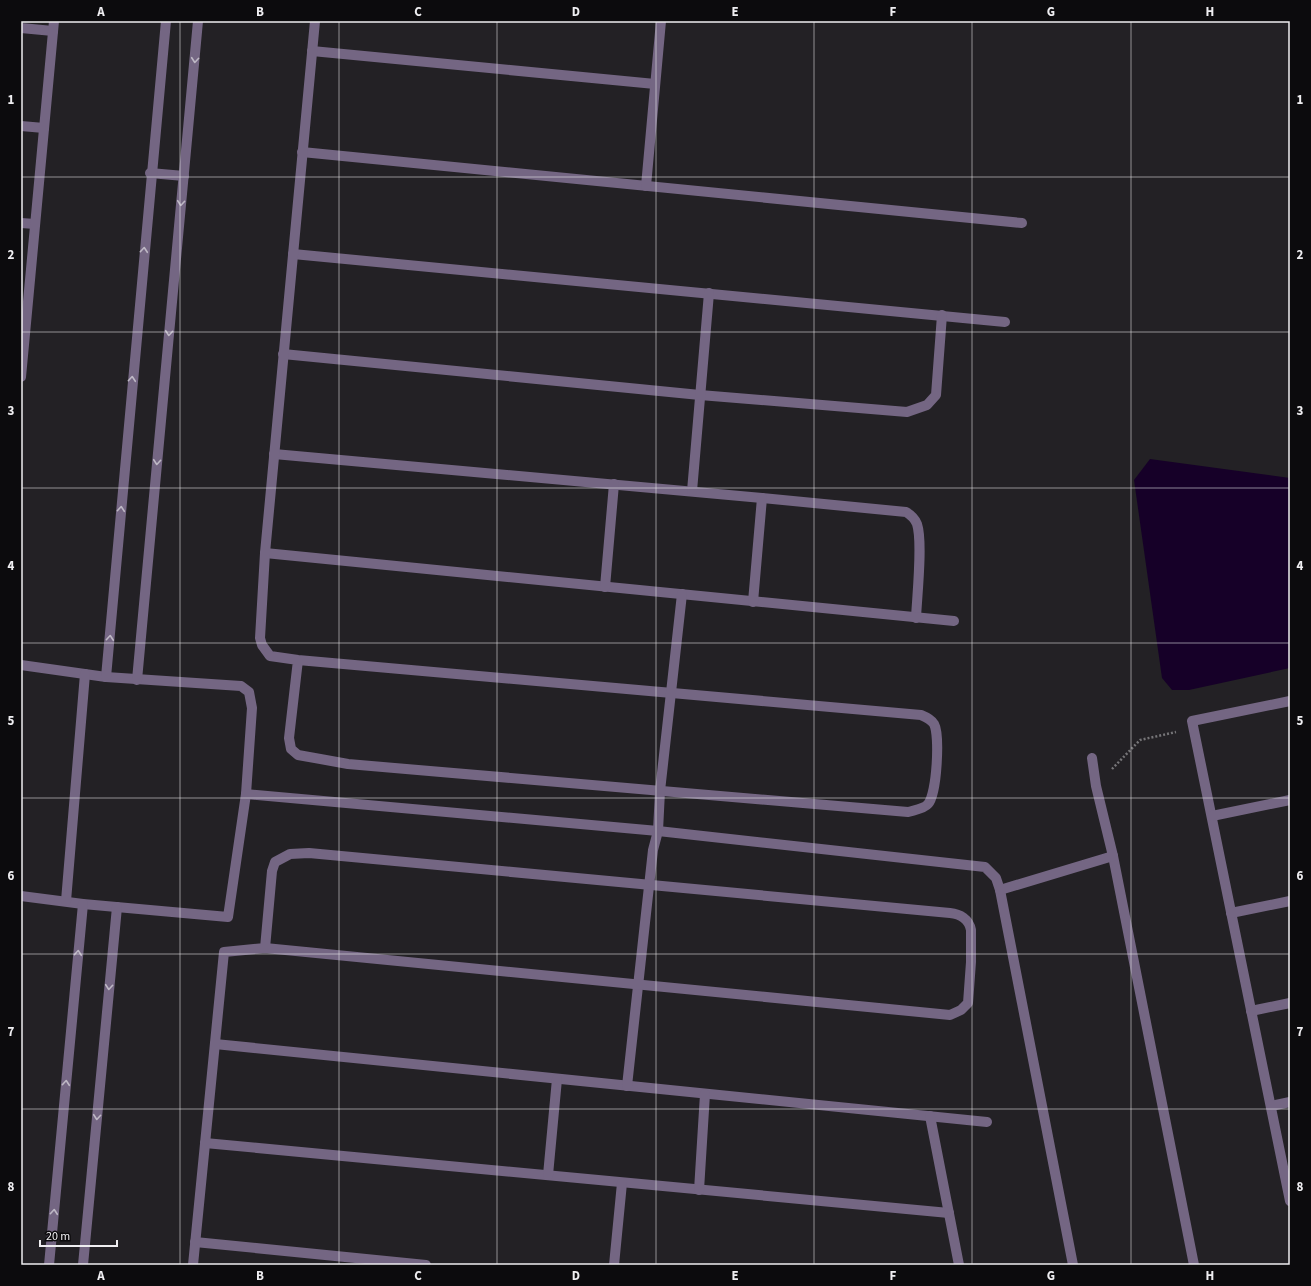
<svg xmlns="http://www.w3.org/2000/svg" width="1311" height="1286" font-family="'Source Sans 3',sans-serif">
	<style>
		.water { fill: #160028 }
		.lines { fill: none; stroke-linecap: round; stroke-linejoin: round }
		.path { stroke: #767578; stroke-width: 2.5; stroke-dasharray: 2 2; stroke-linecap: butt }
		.minor { stroke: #746683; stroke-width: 10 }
		.oneway { stroke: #beb8c5 }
		.grid { fill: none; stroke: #efeef1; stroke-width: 1; stroke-opacity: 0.55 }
		.neatline { fill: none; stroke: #efeef1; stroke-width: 1.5 }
		.grid-label { font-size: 13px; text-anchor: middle; font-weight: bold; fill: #efeef1 }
	</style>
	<rect width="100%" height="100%" fill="#232125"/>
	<!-- water -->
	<path class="water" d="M1150 459 1290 478V668L1189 690H1172L1162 678 1134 480Z"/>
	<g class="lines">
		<!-- path -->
		<path class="path" d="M1112 769 1140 740 1176 732"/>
		<!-- minor -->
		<g class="minor">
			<path d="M21 28 53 31"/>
			<path d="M312 51 655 84"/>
			<path d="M21 126 44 128"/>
			<path d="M302 152 1022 223"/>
			<path d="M150 173 184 176"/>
			<path d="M646 186 661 21"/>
			<path d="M21 223 35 224"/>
			<path d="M293 254 1005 322"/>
			<path d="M283 354 700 395 907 412 927 405 936 395 942 315"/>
			<path d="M21 377 54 21"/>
			<path d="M274 454 762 498 906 512C911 515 915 519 917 524 923 542 917 596 916 618"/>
			<path d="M692 491 709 293"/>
			<path d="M265 553 954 621"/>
			<path d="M605 587 614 484"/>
			<path d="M753 602 762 498"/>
			<path d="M298 660 289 738 291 749 298 755 348 764 908 812C914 810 924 809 928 804 937 794 940 735 934 724 931 719 926 717 921 715L298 660 270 656 262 645 260 638 265 553 315 21"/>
			<path d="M21 665 106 677 241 686 249 692 252 708 246 794 228 917 83 904 21 896"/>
			<path d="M106 677 166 21"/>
			<path d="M137 680 198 21"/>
			<path d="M1290 701 1192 721 1290 1201"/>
			<path d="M246 794 658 831 985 867 996 878 1000 890 1073 1265"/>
			<path d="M1212 816 1290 800"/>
			<path d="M1113 856 1194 1265"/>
			<path d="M1000 890 1113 856 1096 786 1092 758"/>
			<path d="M66 901 85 674"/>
			<path d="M1231 913 1290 901"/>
			<path d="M1251 1011 1290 1003"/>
			<path d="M215 1044 987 1122"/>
			<path d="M627 1086 653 850 658 831 660 791 682 594"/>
			<path d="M1271 1106 1290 1102"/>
			<path d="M930 1116 959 1265"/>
			<path d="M205 1143 949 1213"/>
			<path d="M548 1175 557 1079"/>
			<path d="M699 1190 705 1094"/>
			<path d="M195 1242 426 1265"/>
			<path d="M49 1265 83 904"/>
			<path d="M83 1265 117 907"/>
			<path d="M193 1265 224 952 265 948 950 1015 961 1010 968 1003 971 962V930C969 919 960 914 950 913L309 853 290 854 275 862 272 871 265 948"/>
			<path d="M614 1265 622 1183"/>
		</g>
	</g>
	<!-- one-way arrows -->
	<defs><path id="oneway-chevron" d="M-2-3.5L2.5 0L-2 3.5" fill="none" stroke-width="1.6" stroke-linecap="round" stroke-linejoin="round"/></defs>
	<g class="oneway">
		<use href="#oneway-chevron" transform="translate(195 60) rotate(95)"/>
		<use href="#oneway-chevron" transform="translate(181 203) rotate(95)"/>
		<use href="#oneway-chevron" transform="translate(144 250) rotate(-85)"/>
		<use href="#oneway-chevron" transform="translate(169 333) rotate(95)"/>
		<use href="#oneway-chevron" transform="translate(132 379) rotate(-85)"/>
		<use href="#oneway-chevron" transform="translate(157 462) rotate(95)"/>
		<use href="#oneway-chevron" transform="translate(121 509) rotate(-85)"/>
		<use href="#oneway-chevron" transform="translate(110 638) rotate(-85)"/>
		<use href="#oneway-chevron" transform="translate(78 953) rotate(-85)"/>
		<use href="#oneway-chevron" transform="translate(109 987) rotate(95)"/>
		<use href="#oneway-chevron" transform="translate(66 1083) rotate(-85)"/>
		<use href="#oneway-chevron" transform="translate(97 1117) rotate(95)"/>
		<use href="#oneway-chevron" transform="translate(54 1212) rotate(-85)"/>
	</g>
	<!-- grid -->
	<path class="grid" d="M180 21V1265M339 21V1265M497 21V1265M656 21V1265M814 21V1265M972 21V1265M1131 21V1265M21 177H1290M21 332H1290M21 488H1290M21 643H1290M21 798H1290M21 954H1290M21 1109H1290"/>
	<!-- border -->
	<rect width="1311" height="1286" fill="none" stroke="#0c0b0d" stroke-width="44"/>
	<!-- scale -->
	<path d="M40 1240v6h77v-6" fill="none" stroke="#efeef1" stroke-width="2"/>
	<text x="46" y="1240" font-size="12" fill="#efeef1" stroke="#0c0b0d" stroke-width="3" paint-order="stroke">20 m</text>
	<rect x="22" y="22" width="1267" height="1242" class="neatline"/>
	<g class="grid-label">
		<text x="101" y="16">A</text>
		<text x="260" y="16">B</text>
		<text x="418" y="16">C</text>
		<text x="576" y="16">D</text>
		<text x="735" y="16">E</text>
		<text x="893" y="16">F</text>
		<text x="1051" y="16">G</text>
		<text x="1210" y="16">H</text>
		<text x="11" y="104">1</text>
		<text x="1300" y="104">1</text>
		<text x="11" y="259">2</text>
		<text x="1300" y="259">2</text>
		<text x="11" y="415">3</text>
		<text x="1300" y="415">3</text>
		<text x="11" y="570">4</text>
		<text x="1300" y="570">4</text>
		<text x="11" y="725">5</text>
		<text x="1300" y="725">5</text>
		<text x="11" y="880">6</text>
		<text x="1300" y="880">6</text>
		<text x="11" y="1036">7</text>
		<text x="1300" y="1036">7</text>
		<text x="11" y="1191">8</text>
		<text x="1300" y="1191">8</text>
		<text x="101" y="1280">A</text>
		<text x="260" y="1280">B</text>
		<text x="418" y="1280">C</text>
		<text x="576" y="1280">D</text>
		<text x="735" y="1280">E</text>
		<text x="893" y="1280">F</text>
		<text x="1051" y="1280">G</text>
		<text x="1210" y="1280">H</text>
	</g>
</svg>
